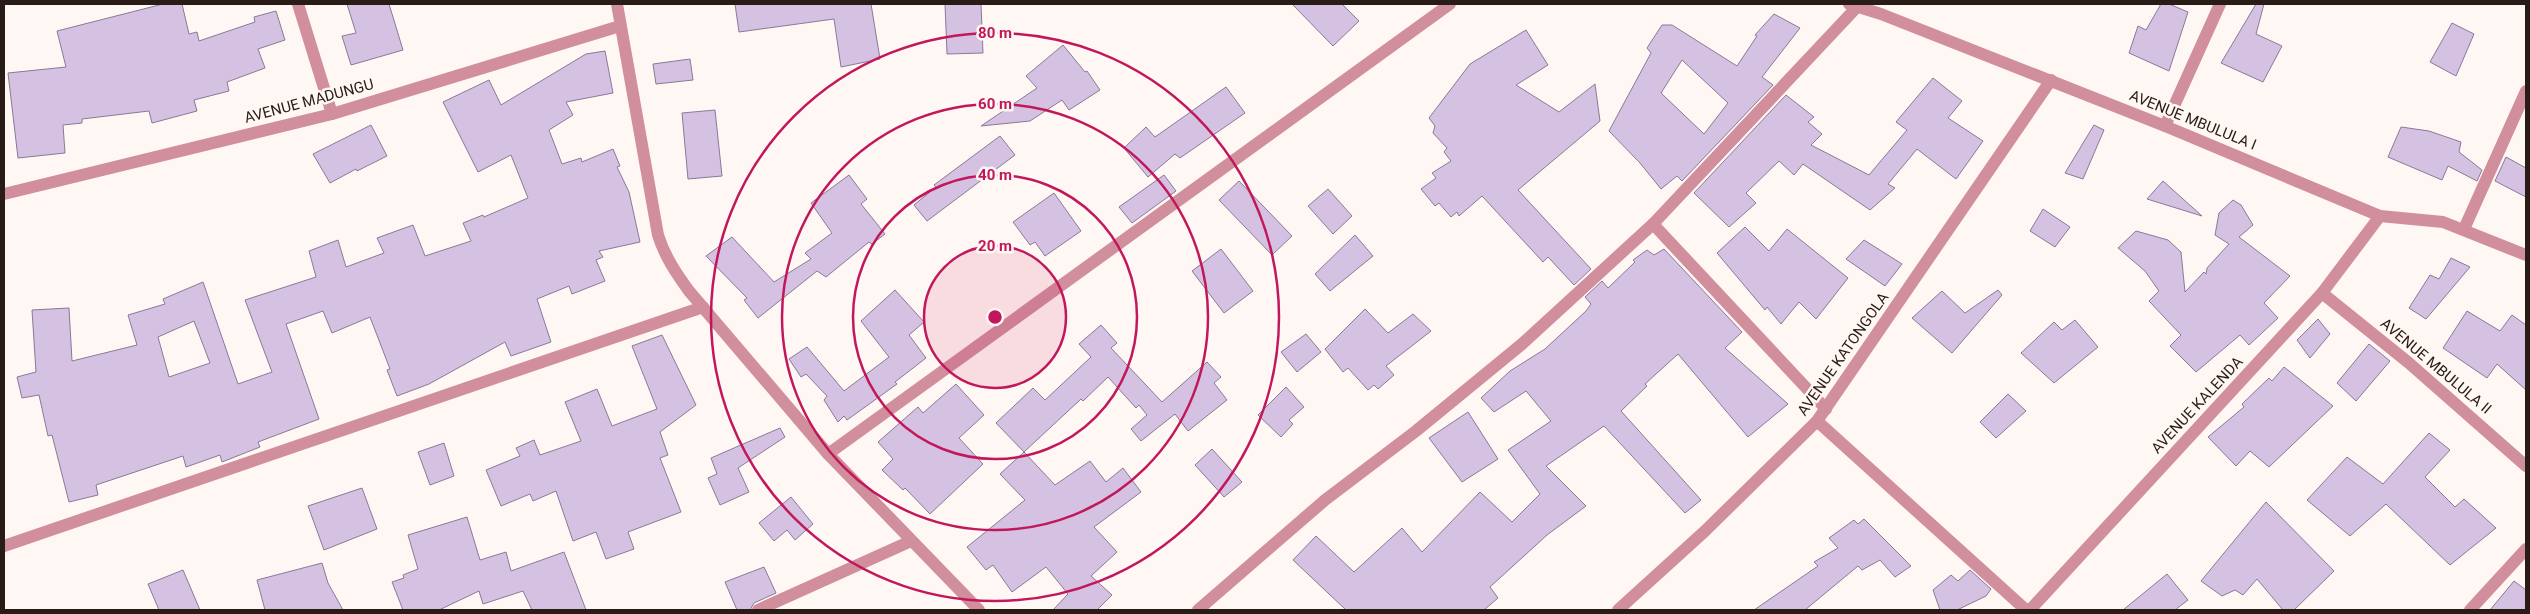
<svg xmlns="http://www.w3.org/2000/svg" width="2530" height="614" font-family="Roboto,sans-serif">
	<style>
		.building { fill: #d5c2e2; stroke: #8a7997; fill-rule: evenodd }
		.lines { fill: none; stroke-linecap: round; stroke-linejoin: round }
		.minor { stroke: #d18e9c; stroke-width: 12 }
		.ring { fill: none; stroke: #c2185b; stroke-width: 2.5 }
		.labels { text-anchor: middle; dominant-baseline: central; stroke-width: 5; stroke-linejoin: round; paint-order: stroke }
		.street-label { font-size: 15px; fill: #291c16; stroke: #fff7f3 }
		.centre { fill: #c2185b; stroke: #fff7f3; stroke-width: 2.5 }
		.ring-label { font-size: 15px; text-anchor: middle; font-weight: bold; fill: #c2185b; stroke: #fff7f3; stroke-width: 5; stroke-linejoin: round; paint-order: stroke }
	</style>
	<rect width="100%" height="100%" fill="#fff7f3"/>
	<!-- building -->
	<g class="building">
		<path d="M163 4H182L189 34 197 32 199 41 255 22 254 17 276 11 285 40 258 49 265 68 227 82 229 91 194 100 197 111 152 123 149 111 82 119V123L63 125 65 153 18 158 8 73 66 67 57 31Z"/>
		<path d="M347 4H389L403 50 351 65 342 36 356 33Z"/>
		<path d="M735 4H871L880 59 841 67 834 19 739 32Z"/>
		<path d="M945 4H981L983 53 947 54Z"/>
		<path d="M1292 4H1342L1359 21 1333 46Z"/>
		<path d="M2161 4H2169L2188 12 2169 71 2129 53 2138 26 2146 30Z"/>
		<path d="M2256 4H2264L2256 34 2282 46 2263 82 2221 63Z"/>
		<path d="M1774 14 1800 28 1762 77 1773 85 1682 181 1677 176 1661 189 1640 163 1609 131 1651 53 1647 48 1662 25H1672L1737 66 1757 36 1755 35ZM1682 60 1728 103 1704 134 1661 93Z"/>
		<path d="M2452 23 2474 34 2456 76 2430 62Z"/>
		<path d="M1526 30 1548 65 1516 85 1559 112 1595 84 1600 121 1518 190 1591 269 1574 285 1548 257 1543 262 1482 196 1459 216 1457 212 1451 217 1439 203 1435 206 1421 189 1436 178 1432 173 1451 161 1444 152 1447 148 1433 133 1435 126 1429 118 1470 64Z"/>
		<path d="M1063 45 1085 72 1087 71 1100 90 1069 110 1062 100 1030 121 981 126 1037 88 1026 76Z"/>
		<path d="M605 51 613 93 566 102 573 115 549 130 562 164 581 158 582 162 613 149 620 166 617 167 629 192 640 242 599 251 603 257 596 260 605 281 572 294 569 286 537 299 551 342 511 356 505 342 429 384 397 396 387 370 390 369 370 317 332 333 323 311 286 324 319 419 258 442 260 447 222 462 220 455 186 467 183 456 96 485 98 495 69 502 52 435 48 436 39 395 22 398 17 377 36 372 32 310 69 308 72 361 137 345 128 315 165 304 163 299 203 282 238 384 272 372 245 300 316 277 309 251 338 240 346 267 384 253 377 238 413 225 425 256 471 241 463 223 483 215 484 217 528 198 511 155 478 172 443 102 489 80 501 105 586 54ZM194 321 210 363 169 377 158 337Z"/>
		<path d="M690 59 693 80 656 84 653 64Z"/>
		<path d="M1933 78 1962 101 1948 118 1983 141 1956 179 1917 149 1888 184 1895 188 1870 210 1803 164 1794 175 1779 161 1746 193 1756 203 1729 227 1694 193 1786 95 1814 117 1808 122 1822 134 1811 145 1869 175 1907 130 1896 122Z"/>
		<path d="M1226 87 1245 113 1180 158 1175 154 1148 177 1124 148 1146 127 1155 137Z"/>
		<path d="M715 110 722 176 688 179 682 113Z"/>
		<path d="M371 125 387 156 357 171 356 169 330 183 313 154Z"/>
		<path d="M2094 125 2104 130 2083 179 2065 173Z"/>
		<path d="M2401 127 2429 131 2461 142 2459 152 2482 170 2477 181 2448 166 2442 180 2388 157Z"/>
		<path d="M1000 136 1015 155 927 221 914 205 936 187 934 185Z"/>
		<path d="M2506 157 2526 168V197L2495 181Z"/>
		<path d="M849 175 867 199 861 204 885 234 872 244 869 242 826 277 817 271 758 318 744 300 747 298 706 256 732 237 774 282 811 259 805 253 832 233 811 203Z"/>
		<path d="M1164 175 1176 191 1132 223 1119 207Z"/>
		<path d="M1239 181 1292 236 1272 255 1219 200Z"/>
		<path d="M2163 181 2202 216 2147 199Z"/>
		<path d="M1328 189 1352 216 1333 234 1308 206Z"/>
		<path d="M1054 193 1081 231 1045 256 1035 242 1030 245 1013 222Z"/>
		<path d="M2233 200 2241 205 2253 225 2239 237 2290 276 2264 303 2278 318 2249 345 2240 335 2196 372 2170 346 2181 335 2149 301 2159 291 2145 271 2118 248 2136 231 2168 240 2181 252 2185 292 2204 272 2206 274 2207 268 2229 244 2215 235 2219 213Z"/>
		<path d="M2043 209 2070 227 2055 247 2030 231Z"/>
		<path d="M1745 227 1769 251 1787 229 1848 278 1816 319 1799 302 1781 324 1767 307 1765 310 1717 253Z"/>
		<path d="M1355 235 1373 256 1330 291 1315 274Z"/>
		<path d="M1864 240 1902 264 1885 286 1846 259Z"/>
		<path d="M1221 249 1253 291 1224 313 1192 271Z"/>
		<path d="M1664 249 1742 332 1725 348 1788 404 1748 437 1678 354 1645 384 1647 386 1621 411 1701 500 1685 513 1604 426 1546 466 1586 506 1547 535 1490 587 1498 598 1484 610H1346L1293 560 1316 536 1354 572 1402 528 1422 552 1480 492 1512 522 1540 494 1508 450 1551 421 1526 391 1494 412 1481 398 1510 371 1545 349 1586 311 1591 304 1585 297 1602 281 1608 288 1635 262 1633 260 1647 250 1654 255Z"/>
		<path d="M2451 258 2470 267 2426 319 2409 308 2430 275 2439 279Z"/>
		<path d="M895 290 924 322 909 335 926 358 895 382 897 384 847 420 844 416 838 422 824 400 827 396 806 374 801 377 789 359 807 347 844 391 889 357 861 321Z"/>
		<path d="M1998 290 2002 295 1952 353 1912 318 1942 291 1965 313Z"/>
		<path d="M1365 309 1388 333 1413 314 1431 331 1386 366 1394 375 1378 389 1374 385 1368 390 1348 368 1343 372 1325 349Z"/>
		<path d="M2467 311 2500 331 2512 315 2526 325V390L2497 364 2487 378 2443 348Z"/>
		<path d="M2318 319 2330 334 2310 358 2297 340Z"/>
		<path d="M2075 320 2098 347 2054 383 2021 353 2054 322 2062 330Z"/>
		<path d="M1101 325 1117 343 1111 348 1162 402 1207 362 1221 377 1214 383 1227 400 1188 431 1175 414 1141 441 1131 429 1147 415 1139 405 1136 408 1108 377 1083 401 1081 399 1024 452 996 423 1033 388 1045 400 1091 357 1079 344Z"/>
		<path d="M1306 334 1321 352 1297 372 1281 352Z"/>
		<path d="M662 335 696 405 660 432 668 455 660 458 681 512 628 532 634 549 606 559 596 532 573 541 556 491 533 501 530 494 501 506 486 470 520 456 516 448 534 440 540 455 581 441 565 402 597 389 612 426 657 409 632 346Z"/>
		<path d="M2369 344 2390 361 2356 401 2337 383Z"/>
		<path d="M2284 367 2333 406 2269 467 2250 451 2236 466 2208 437 2244 407 2242 404 2269 378 2272 381Z"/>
		<path d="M956 384 984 415 959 438 983 464 930 514 905 488 903 490 882 470 893 459 878 442 918 407 923 413Z"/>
		<path d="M1286 387 1304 407 1289 420 1293 424 1281 437 1258 415Z"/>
		<path d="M2008 394 2026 411 1996 438 1980 422Z"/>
		<path d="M1468 412 1498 459 1462 482 1429 438Z"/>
		<path d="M780 428 785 437 738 468 749 492 720 505 708 478 717 474 711 458Z"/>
		<path d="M2429 433 2450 450 2425 477 2455 507 2464 499 2496 528 2450 565 2386 504 2350 536 2307 500 2347 457 2383 484Z"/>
		<path d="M444 443 454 476 430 485 418 452Z"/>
		<path d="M1212 449 1242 482 1224 497 1195 465Z"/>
		<path d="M1024 452 1055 485 1090 461 1106 482 1123 468 1141 492 1094 527 1117 552 1091 576 1112 595 1097 610H1053L1068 594 1046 567 1012 592 993 565 986 570 967 547 1025 500 1000 474Z"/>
		<path d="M362 488 377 529 324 550 308 506Z"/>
		<path d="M791 497 813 524 795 540 787 530 774 541 759 523Z"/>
		<path d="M2266 502 2334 571 2294 610H2283L2257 579 2243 595 2235 590 2222 596 2201 581Z"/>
		<path d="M467 517 480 560 506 552 511 571 564 552 586 610H532L523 591 483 604 479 591 439 610H403L392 582 404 578 403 575 418 569 408 535Z"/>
		<path d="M1864 519 1911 566 1895 577 1880 560 1862 570 1858 566 1805 610H1754L1818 566 1814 562 1838 548 1829 538 1854 520 1858 524Z"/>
		<path d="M322 563 328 583 343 610H265L257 580Z"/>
		<path d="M764 567 776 593 754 603 750 610H737L725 582Z"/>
		<path d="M183 570 200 610H159L148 584Z"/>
		<path d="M1970 570 1991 589 1986 596 1957 610H1940L1933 590 1951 575 1958 581Z"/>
		<path d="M2167 574 2188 600 2175 610H2123Z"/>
		<path d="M2514 581 2526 590V610H2490Z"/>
	</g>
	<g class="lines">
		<!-- minor -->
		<g class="minor">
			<path d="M298 4 332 114"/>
			<path d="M617 4 658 235C665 257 676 273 689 291L828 454 979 610"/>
			<path d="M1849 4 1881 14 2165 126 2380 216 2443 222 2526 255"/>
			<path d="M2165 126 2220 4"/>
			<path d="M4 194 332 114 620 26"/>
			<path d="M1653 224 1826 409"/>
			<path d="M2464 229 2526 91"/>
			<path d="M2322 293 2409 363 2526 466"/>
			<path d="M1817 421 2026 610"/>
			<path d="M828 454 1450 4"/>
			<path d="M4 546 703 307"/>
			<path d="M758 610 911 541"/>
			<path d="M1198 610 1325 500 1416 431 1522 344 1653 224 1857 7"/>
			<path d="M1618 610 1705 531 1817 421 2051 80"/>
			<path d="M2030 610 2322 293 2380 216"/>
			<path d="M2470 610 2526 549"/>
		</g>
	</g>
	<!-- distance rings -->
	<circle cx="995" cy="317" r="71" fill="#c2185b" fill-opacity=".12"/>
	<g class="ring">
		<circle cx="995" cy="317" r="71"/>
		<circle cx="995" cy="317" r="142"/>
		<circle cx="995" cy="317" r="213"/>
		<circle cx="995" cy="317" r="284"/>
	</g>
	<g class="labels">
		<!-- street labels -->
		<g class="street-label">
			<text transform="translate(309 101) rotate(-15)">AVENUE MADUNGU</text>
			<text transform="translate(2193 120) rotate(22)">AVENUE MBULULA I</text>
			<text transform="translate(1843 354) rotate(-55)">AVENUE KATONGOLA</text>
			<text transform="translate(2436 366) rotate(40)">AVENUE MBULULA II</text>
			<text transform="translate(2197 405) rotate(-47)">AVENUE KALENDA</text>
		</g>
	</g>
	<circle cx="995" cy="317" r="8" class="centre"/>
	<g class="ring-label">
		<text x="995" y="38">80 m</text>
		<text x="995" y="109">60 m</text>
		<text x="995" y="180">40 m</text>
		<text x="995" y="251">20 m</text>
	</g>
	<!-- border -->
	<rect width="2530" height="614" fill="none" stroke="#291c16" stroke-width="10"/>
</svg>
